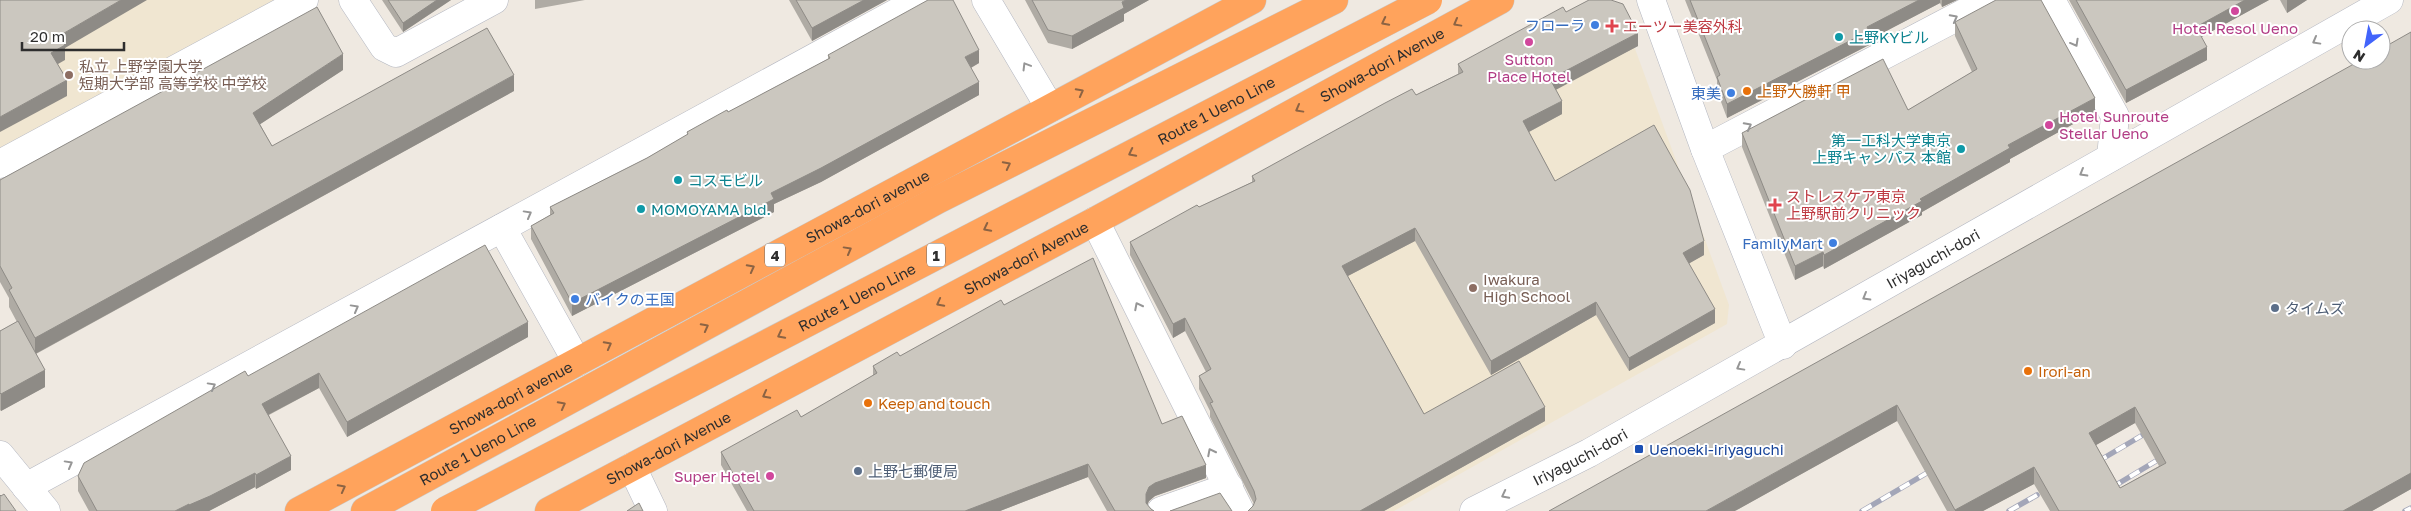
<svg xmlns="http://www.w3.org/2000/svg" width="2411" height="511" font-family="'Golos Text','Noto Sans JP',sans-serif">
	<style>
		.education { fill: #f0e6d1 }
		.lines { fill: none; stroke-linecap: round; stroke-linejoin: round }
		.street-casing { stroke: #b4b7c1; stroke-width: 29 }
		.secondary-casing { stroke: #b4b7c1; stroke-width: 29 }
		.highway-casing { stroke: #c9c9c9; stroke-width: 29 }
		.street { stroke: #fff; stroke-width: 28 }
		.secondary { stroke: #fff; stroke-width: 28 }
		.highway { stroke: #ffa35c; stroke-width: 28 }
		.rail-casing { stroke: #a3a6b8; stroke-width: 5.5 }
		.rail { stroke: #fff; stroke-width: 4; stroke-dasharray: 11; stroke-linecap: butt }
		.highway-bridge-casing { stroke: #c9c9c9; stroke-width: 29; stroke-linecap: butt }
		.highway-bridge { stroke: #ffa35c; stroke-width: 28 }
		.wall { fill: #afaba4; fill-rule: evenodd }
		.shaded-wall { fill: #8e8b86 }
		.building { fill: #cbc7bf; stroke: #8e8b86; fill-rule: evenodd }
		.oneway { stroke: #969696 }
		.oneway2 { stroke: #8c6343 }
		.hotel-dot { fill: #d1479c; stroke: #fff; stroke-width: 2 }
		.shop-dot { fill: #3f7fe0; stroke: #fff; stroke-width: 2 }
		.health-dot { fill: #e0444e; stroke: #fff; stroke-width: 2 }
		.culture-dot { fill: #0f9aa8; stroke: #fff; stroke-width: 2 }
		.education-dot { fill: #8d6e63; stroke: #fff; stroke-width: 2 }
		.food-dot { fill: #e8710a; stroke: #fff; stroke-width: 2 }
		.service-dot { fill: #5c6f8a; stroke: #fff; stroke-width: 2 }
		.transit-dot { fill: #1a4fb4; stroke: #fff; stroke-width: 2 }
		.labels { text-anchor: middle; dominant-baseline: central; stroke-width: 4; stroke-linejoin: round; paint-order: stroke }
		.shield { fill: #fff; stroke: #6d6d6d; stroke-width: 1 }
		.shield-label { font-size: 14px; font-weight: bold; fill: #2e2e2e }
		.shop-label { font-size: 15px; fill: #366cbe; stroke: #fff; text-anchor: end }
		.health-label { font-size: 15px; fill: #be3a42; stroke: #fff; text-anchor: start }
		.hotel-label { font-size: 15px; fill: #b23c85; stroke: #fff }
		.culture-label { font-size: 15px; fill: #0d838f; stroke: #fff; text-anchor: start }
		.street-label { font-size: 15px; fill: #2e2e2e; stroke: #fff }
		.education-label { font-size: 15px; fill: #785e54; stroke: #fff; text-anchor: start }
		.food-label { font-size: 15px; fill: #c56008; stroke: #fff; text-anchor: start }
		.service-label { font-size: 15px; fill: #4e5e75; stroke: #fff; text-anchor: start }
		.transit-label { font-size: 15px; fill: #164399; stroke: #fff; text-anchor: start }
	</style>
	<rect width="100%" height="100%" fill="#efe9e1"/>
	<!-- education -->
	<g class="education">
		<path d="M0 0H277L0 150Z"/>
		<path d="M1634 46 1729 305 1727 324 1394 511H1365L1214 271Z"/>
	</g>
	<g class="lines">
		<!-- street casing -->
		<g class="street-casing">
			<g id="street">
				<path d="M353 0 384 47 396 53 494 0"/>
				<path d="M986 0 1050 108"/>
				<path d="M1651 0 1705 149 1783 345"/>
				<path d="M2051 0 2115 116 2111 157"/>
				<path d="M1705 149 1989 0"/>
				<path d="M0 164 304 0"/>
				<path d="M1095 221 1240 511"/>
				<path d="M502 228 577 362"/>
				<path d="M632 467 653 511"/>
				<path d="M26 487 920 0"/>
				<path d="M1161 511 1229 487"/>
			</g>
		</g>
		<!-- secondary casing -->
		<g class="secondary-casing">
			<g id="secondary">
				<path d="M0 455 46 511"/>
				<path id="s1" d="M1474 511 1589 453 2389 0"/>
			</g>
		</g>
		<!-- highway casing -->
		<g class="highway-casing">
			<g id="highway">
				<path id="s2" d="M299 511 1252 0"/>
				<path id="s3" d="M365 511 939 199 1334 0"/>
				<path id="s4" d="M549 511 1095 221 1500 0"/>
			</g>
		</g>
		<!-- street -->
		<use href="#street" class="street"/>
		<!-- secondary -->
		<use href="#secondary" class="secondary"/>
		<!-- highway -->
		<use href="#highway" class="highway"/>
		<!-- rail casing -->
		<g class="rail-casing">
			<g id="rail">
				<path d="M2097 462 2141 436"/>
				<path d="M2111 488 2156 461"/>
				<path d="M1862 511 1937 467"/>
				<path d="M2009 511 2037 495"/>
				<path d="M2405 511 2411 508"/>
			</g>
		</g>
		<!-- rail -->
		<use href="#rail" class="rail"/>
		<!-- highway-bridge casing -->
		<g class="highway-bridge-casing">
			<g id="highway-bridge">
				<path id="s5" d="M445 511 1428 0"/>
			</g>
		</g>
		<!-- highway-bridge -->
		<use href="#highway-bridge" class="highway-bridge"/>
	</g>
	<!-- wall -->
	<g class="wall">
		<path d="M382 0H451L403 32Z"/>
		<path d="M535 0H585L535 9Z"/>
		<path d="M789 0H887L812 41Z"/>
		<path d="M1025 0H1149L1124 14V21L1072 49 1048 43Z"/>
		<path d="M1685 0H1957L1942 7 1940 3 1869 40V45L1727 118 1717 91V80Z"/>
		<path d="M2069 0H2269L2201 37 2207 60 2126 103Z"/>
		<path d="M2280 0H2307L2287 13Z"/>
		<path d="M1566 12 1638 46 1555 89 1562 114 1529 132 1555 181 1704 255 1689 263 1715 323 1629 371 1596 315 1491 375 1415 241 1348 276 1424 414 1545 421 1384 511H1248L1253 506 1254 504 1210 417V411L1199 389V376L1206 372 1185 331 1173 338 1130 255V242L1199 207 1252 182V176L1458 74V64Z"/>
		<path d="M1955 22 2095 112 2010 159V162L1922 212V215L1824 269 1823 266 1795 280 1742 147V133L1908 110 1972 72 1955 36Z"/>
		<path d="M2411 32V489L2372 511H2050L2034 484 1983 511H1947L1897 421 1735 511ZM2135 423 2159 466 2120 488 2096 445Z"/>
		<path d="M828 55 979 63 971 68 979 95 821 182 774 204V212L572 316 531 239V226L550 215V207L647 158 687 135V132L728 112 828 59Z"/>
		<path d="M343 70 260 124 272 146 514 91 36 354 45 387 1 411 0 410V331L17 322 9 307V298L0 282V180Z"/>
		<path d="M1004 305 1162 424 1206 478 1155 496 1149 501 1147 505 1151 509 1154 511H1107L1088 477 1000 511H747L721 465V452L801 417 873 376V366L900 356Z"/>
		<path d="M528 337 347 437 319 388 269 415 291 470 256 489 255 487 209 511H89L78 491V476L248 376Z"/>
	</g>
	<!-- shaded-wall -->
	<g class="shaded-wall">
		<path d="M121 0H147L65 48V60L51 68V53L59 36Z"/>
		<path d="M437 0H451L403 32V23Z"/>
		<path d="M864 0H887L812 41V28Z"/>
		<path d="M1126 0H1149L1124 14V21L1072 49V36Z"/>
		<path d="M1919 0H1940V3L1869 40V45L1727 118V104L1867 27Z"/>
		<path d="M1942 0H1957L1942 7Z"/>
		<path d="M2245 0H2269L2196 40V27Z"/>
		<path d="M2287 0H2307L2287 13Z"/>
		<path d="M1638 33V46L1550 93V79Z"/>
		<path d="M2207 47V60L2126 103V90Z"/>
		<path d="M979 50V63L965 71V57Z"/>
		<path d="M343 54V70L253 129V113Z"/>
		<path d="M514 75V91L35 354V338Z"/>
		<path d="M67 80V96L0 132V117Z"/>
		<path d="M979 82V95L821 182 774 204V212L572 316V303L771 193Z"/>
		<path d="M2095 98V112L2010 159V162L1922 212V215L1824 269V255L1920 199 2008 145Z"/>
		<path d="M1562 101V114L1523 135V121Z"/>
		<path d="M1415 228V241L1342 279V266Z"/>
		<path d="M1704 241V255L1683 267V253Z"/>
		<path d="M1823 252V266L1795 280V266Z"/>
		<path d="M1596 302V315L1491 375V361Z"/>
		<path d="M1715 309V323L1629 371V358Z"/>
		<path d="M1185 318V331L1173 338V324Z"/>
		<path d="M528 322V337L347 437V422Z"/>
		<path d="M45 370V387L1 411V394Z"/>
		<path d="M319 373V388L262 418V404Z"/>
		<path d="M1897 405V421L1735 511H1706Z"/>
		<path d="M1545 407V421L1384 511H1360Z"/>
		<path d="M2135 407V423L2089 449V433Z"/>
		<path d="M291 456V470L256 489V475Z"/>
		<path d="M1088 464V477L1000 511H965Z"/>
		<path d="M1206 465V478L1155 496 1149 501 1146 508V494L1149 487 1155 483Z"/>
		<path d="M2034 467V484L1983 511H1955V510Z"/>
		<path d="M255 473V487L209 511H189V505Z"/>
		<path d="M2411 473V489L2372 511H2343Z"/>
		<path d="M189 504V511H175Z"/>
	</g>
	<!-- building -->
	<g class="building">
		<path d="M0 0H121L59 36 65 45 51 53 67 80 0 117Z"/>
		<path d="M388 0H437L403 23Z"/>
		<path d="M796 0H864L812 28Z"/>
		<path d="M928 0H953L979 50 965 57 979 82 821 168 771 193 774 199 572 303 531 226 554 213 550 207 647 158 688 134 687 132 725 111 727 110 728 112 830 58 828 55Z"/>
		<path d="M1032 0H1126L1122 2 1124 8 1072 36 1048 30Z"/>
		<path d="M1589 0H1611L1623 4 1638 33 1550 79 1562 101 1523 121 1555 181 1654 125 1690 190 1704 241 1683 253 1715 309 1629 358 1596 302 1491 361 1415 228 1342 266 1424 414 1519 361 1545 407 1360 511H1248L1253 506 1256 499 1254 491 1210 403 1213 402 1199 376 1211 369 1185 318 1173 324 1130 242 1197 205 1199 207 1255 181 1252 176 1385 103 1412 89 1416 95 1463 72 1458 64 1563 7 1566 12Z"/>
		<path d="M1690 0H1919L1867 27 1869 31 1727 104 1717 77 1720 75Z"/>
		<path d="M1996 0H2041L2095 98 2008 145 2010 148 1920 199 1922 201 1824 255 1823 252 1795 266 1742 133 1883 59 1908 110 1977 69 1955 22Z"/>
		<path d="M2076 0H2245L2196 27 2207 47 2126 90Z"/>
		<path d="M317 7 343 54 253 113 272 146 487 28 514 75 35 338 9 290 12 288 0 266V180Z"/>
		<path d="M2411 32V473L2343 511H2059L2034 467 1955 510 1897 405 1706 511H1549L2361 60H2381V49ZM2135 407 2166 463 2120 488 2089 433Z"/>
		<path d="M485 245 528 322 347 422 319 373 262 404 291 456 256 475 255 473 210 496 189 505V504L175 511H97L78 476 84 463 245 371 248 376Z"/>
		<path d="M1093 258 1162 424 1182 416 1206 465 1155 483 1149 487 1146 494V503L1151 509 1154 511H1115L1088 464 965 511H754L721 452 797 410 801 417 877 373 873 366 897 352 900 356 1001 300 1004 305Z"/>
		<path d="M18 321 45 370 1 394 0 393V331Z"/>
		<path d="M1220 493 1232 511H1170Z"/>
		<path d="M4 494 16 511H0V495L1 496Z"/>
		<path d="M639 503 643 511H627Z"/>
	</g>
	<!-- one-way arrows -->
	<defs><path id="oneway-chevron" d="M-2-3.5L2.5 0L-2 3.5" fill="none" stroke-width="1.6" stroke-linecap="round" stroke-linejoin="round" transform="scale(1.25)"/></defs>
	<g class="oneway">
		<use href="#oneway-chevron" transform="translate(1954 18) rotate(-28)"/>
		<use href="#oneway-chevron" transform="translate(2316 41) rotate(151)"/>
		<use href="#oneway-chevron" transform="translate(2075 43) rotate(61)"/>
		<use href="#oneway-chevron" transform="translate(1026 66) rotate(-121)"/>
		<use href="#oneway-chevron" transform="translate(1748 126) rotate(-28)"/>
		<use href="#oneway-chevron" transform="translate(2083 173) rotate(150)"/>
		<use href="#oneway-chevron" transform="translate(528 214) rotate(-29)"/>
		<use href="#oneway-chevron" transform="translate(1866 297) rotate(150)"/>
		<use href="#oneway-chevron" transform="translate(1138 306) rotate(-117)"/>
		<use href="#oneway-chevron" transform="translate(355 308) rotate(-29)"/>
		<use href="#oneway-chevron" transform="translate(1740 367) rotate(151)"/>
		<use href="#oneway-chevron" transform="translate(212 386) rotate(-29)"/>
		<use href="#oneway-chevron" transform="translate(1211 452) rotate(-117)"/>
		<use href="#oneway-chevron" transform="translate(69 464) rotate(-29)"/>
		<use href="#oneway-chevron" transform="translate(1505 495) rotate(153)"/>
	</g>
	<g class="oneway2">
		<use href="#oneway-chevron" transform="translate(1385 22) rotate(153)"/>
		<use href="#oneway-chevron" transform="translate(1457 23) rotate(151)"/>
		<use href="#oneway-chevron" transform="translate(1080 92) rotate(-28)"/>
		<use href="#oneway-chevron" transform="translate(1299 109) rotate(151)"/>
		<use href="#oneway-chevron" transform="translate(1132 153) rotate(153)"/>
		<use href="#oneway-chevron" transform="translate(1007 165) rotate(-27)"/>
		<use href="#oneway-chevron" transform="translate(987 228) rotate(153)"/>
		<use href="#oneway-chevron" transform="translate(848 250) rotate(-29)"/>
		<use href="#oneway-chevron" transform="translate(751 268) rotate(-28)"/>
		<use href="#oneway-chevron" transform="translate(940 303) rotate(152)"/>
		<use href="#oneway-chevron" transform="translate(705 327) rotate(-28)"/>
		<use href="#oneway-chevron" transform="translate(781 335) rotate(153)"/>
		<use href="#oneway-chevron" transform="translate(608 345) rotate(-28)"/>
		<use href="#oneway-chevron" transform="translate(766 395) rotate(152)"/>
		<use href="#oneway-chevron" transform="translate(562 405) rotate(-28)"/>
		<use href="#oneway-chevron" transform="translate(342 488) rotate(-28)"/>
	</g>
	<!-- markers -->
	<g class="hotel-dot">
		<circle cx="2235" cy="11" r="5"/>
		<circle cx="1529" cy="42" r="5"/>
		<circle cx="2049" cy="125" r="5"/>
		<circle cx="770" cy="476" r="5"/>
	</g>
	<g class="shop-dot">
		<circle cx="1595" cy="25" r="5"/>
		<circle cx="1731" cy="93" r="5"/>
		<circle cx="1833" cy="243" r="5"/>
		<circle cx="575" cy="299" r="5"/>
	</g>
	<g class="health-dot">
		<path d="M1609.5 18.5h5v5h5v5h-5v5h-5v-5h-5v-5h5z"/>
		<path d="M1772.5 197.5h5v5h5v5h-5v5h-5v-5h-5v-5h5z"/>
	</g>
	<g class="culture-dot">
		<circle cx="1839" cy="37" r="5"/>
		<circle cx="1961" cy="149" r="5"/>
		<circle cx="678" cy="180" r="5"/>
		<circle cx="641" cy="209" r="5"/>
	</g>
	<g class="education-dot">
		<circle cx="69" cy="75" r="5"/>
		<circle cx="1473" cy="288" r="5"/>
	</g>
	<g class="food-dot">
		<circle cx="1747" cy="91" r="5"/>
		<circle cx="2028" cy="371" r="5"/>
		<circle cx="868" cy="403" r="5"/>
	</g>
	<g class="service-dot">
		<circle cx="2275" cy="308" r="5"/>
		<circle cx="858" cy="471" r="5"/>
	</g>
	<rect class="transit-dot" x="1634" y="444" width="10" height="10" rx="2.5"/>
	<g class="labels">
		<!-- shield labels -->
		<g class="shield">
			<rect x="765" y="243.5" width="20" height="23" rx="4"/>
			<rect x="927" y="243.5" width="18" height="23" rx="4"/>
		</g>
		<g class="shield-label">
			<text x="775" y="255">4</text>
			<text x="936" y="255">1</text>
		</g>
		<!-- shop labels -->
		<g class="shop-label">
			<text x="1585" y="25">フローラ</text>
			<text x="1721" y="93">東美</text>
			<text x="1823" y="243">FamilyMart</text>
			<text x="585" y="299" text-anchor="start">バイクの王国</text>
		</g>
		<!-- health labels -->
		<g class="health-label">
			<text x="1623" y="26">エーツー美容外科</text>
			<text x="1786" y="196">ストレスケア東京<tspan x="1786" dy="17">上野駅前クリニック</tspan></text>
		</g>
		<!-- hotel labels -->
		<g class="hotel-label">
			<text x="2235" y="28">Hotel Resol Ueno</text>
			<text x="1529" y="59">Sutton<tspan x="1529" dy="17">Place Hotel</tspan></text>
			<text x="2059" y="116" text-anchor="start">Hotel Sunroute<tspan x="2059" dy="17">Stellar Ueno</tspan></text>
			<text x="760" y="476" text-anchor="end">Super Hotel</text>
		</g>
		<!-- culture labels -->
		<g class="culture-label">
			<text x="1849" y="37">上野KYビル</text>
			<text x="1951" y="140" text-anchor="end">第一工科大学東京<tspan x="1951" dy="17">上野キャンパス 本館</tspan></text>
			<text x="688" y="180">コスモビル</text>
			<text x="651" y="209">MOMOYAMA bld.</text>
		</g>
		<!-- street labels -->
		<g class="street-label">
			<text stroke="none"><textPath href="#s4" startOffset="945">Showa-dori Avenue</textPath></text>
			<text stroke="none"><textPath href="#s5" startOffset="869">Route 1 Ueno Line</textPath></text>
			<text stroke="none"><textPath href="#s2" startOffset="645">Showa-dori avenue</textPath></text>
			<text stroke="none"><textPath href="#s4" startOffset="540">Showa-dori Avenue</textPath></text>
			<text stroke="none"><textPath href="#s1" startOffset="524">Iriyaguchi-dori</textPath></text>
			<text stroke="none"><textPath href="#s5" startOffset="464">Route 1 Ueno Line</textPath></text>
			<text stroke="none"><textPath href="#s2" startOffset="240">Showa-dori avenue</textPath></text>
			<text stroke="none"><textPath href="#s4" startOffset="135">Showa-dori Avenue</textPath></text>
			<text stroke="none"><textPath href="#s3" startOffset="128">Route 1 Ueno Line</textPath></text>
			<text stroke="none"><textPath href="#s1" startOffset="119">Iriyaguchi-dori</textPath></text>
		</g>
		<!-- education labels -->
		<g class="education-label">
			<text x="79" y="66">私立 上野学園大学<tspan x="79" dy="17">短期大学部 高等学校 中学校</tspan></text>
			<text x="1483" y="279">Iwakura<tspan x="1483" dy="17">High School</tspan></text>
		</g>
		<!-- food labels -->
		<g class="food-label">
			<text x="1757" y="91">上野大勝軒 甲</text>
			<text x="2038" y="371">Irori-an</text>
			<text x="878" y="403">Keep and touch</text>
		</g>
		<!-- service labels -->
		<g class="service-label">
			<text x="2285" y="308">タイムズ</text>
			<text x="868" y="471">上野七郵便局</text>
		</g>
		<!-- transit labels -->
		<g class="transit-label">
			<text x="1649" y="449">Uenoeki-iriyaguchi</text>
		</g>
	</g>
	<!-- north arrow -->
	<g transform="translate(2366 45) rotate(212)"><circle r="24" fill="#ffffff" stroke="#ababab"/>
	<path d="M0-4L9 19L0 12L-9 19Z" fill="#4264fb"/>
	<text y="-8" font-size="14" font-weight="bold" text-anchor="middle" fill="#2e2e2e">N</text>
	</g>
	<!-- scale -->
	<path d="M22 42v8h102v-8" fill="none" stroke="#2e2e2e" stroke-width="2.5"/>
	<text x="30" y="42" font-size="15" fill="#2e2e2e" stroke="#ffffff" stroke-width="4" paint-order="stroke">20 m</text>
</svg>
